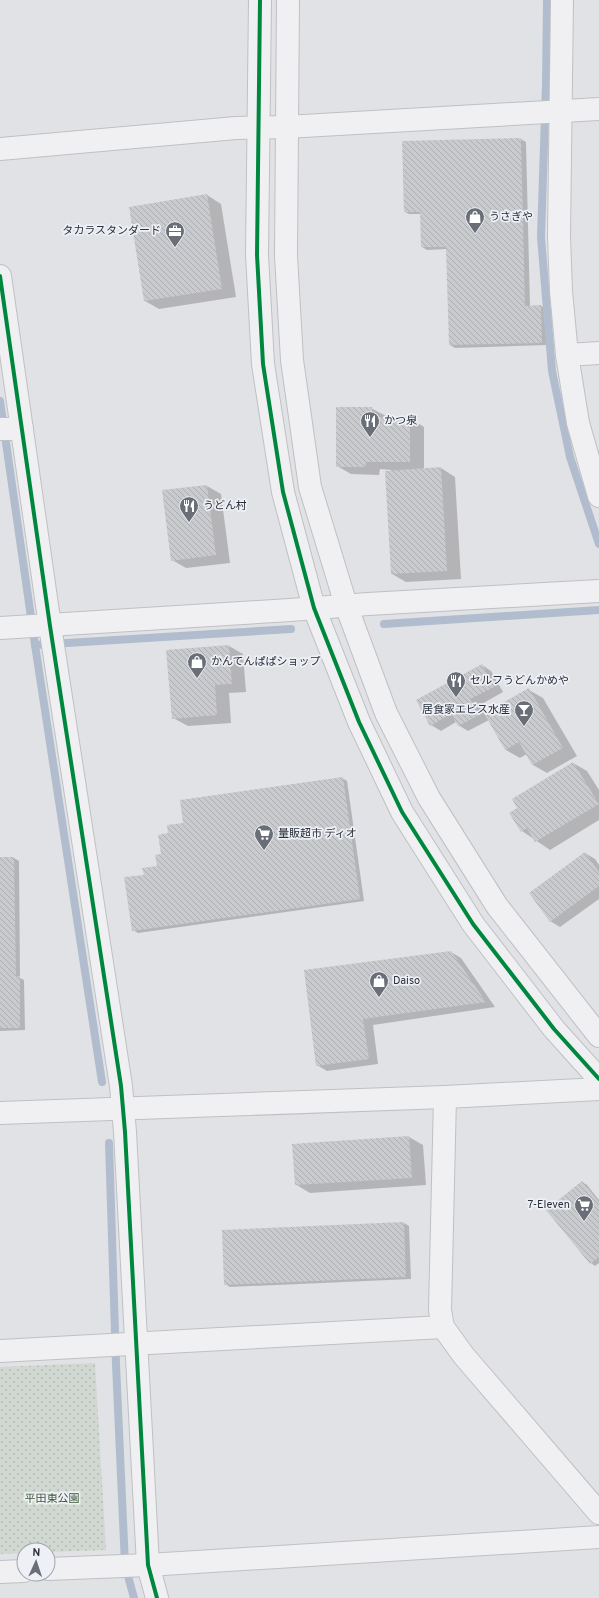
<svg xmlns="http://www.w3.org/2000/svg" width="599" height="1598" font-family="Overpass,'Noto Sans JP',sans-serif">
	<style>
		.grass { fill: url(#grass-dots) }
		.shadow { fill: #0003 }
		.lines { fill: none; stroke-linecap: round; stroke-linejoin: round }
		.stream { stroke: #b1bdce; stroke-width: 8 }
		.building { fill: url(#building-back-hatch) }
		.minor-casing { stroke: #bfc0c3; stroke-width: 24 }
		.tertiary-casing { stroke: #bfc0c3; stroke-width: 24 }
		.minor { stroke: #f0f0f2; stroke-width: 22 }
		.tertiary { stroke: #f0f0f2; stroke-width: 22 }
		.cycleway-casing { stroke: #eef0f5; stroke-width: 6 }
		.cycleway { stroke: #00873e; stroke-width: 4 }
		.labels { text-anchor: middle; dominant-baseline: central; stroke-width: 3.5; stroke-linejoin: round; paint-order: stroke }
		.poi-label { font-size: 11px; fill: #292f3c; stroke: #eef0f5; text-anchor: start }
		.park-label { font-size: 11px; fill: #3b5738; stroke: #eef0f5 }
	</style>
	<defs>
		<pattern id="grass-dots" width="8" height="8" patternUnits="userSpaceOnUse"><rect width="8" height="8" fill="#d1d8d1"/><path d="M2 2h.1M6 6h.1" fill="none" stroke="#b3bab4" stroke-width="1.8" stroke-linecap="round"/></pattern>
		<pattern id="building-back-hatch" width="6" height="6" patternUnits="userSpaceOnUse"><rect width="6" height="6" fill="#c9cacd"/><path d="M-1 5l2 2M0 0l6 6M5-1l2 2" fill="none" stroke="#adaeb1"/></pattern>
	</defs>
	<rect width="100%" height="100%" fill="#e1e2e5"/>
	<!-- grass -->
	<path class="grass" d="M95 1363 106 1550 48 1552V1550H24V1553L0 1554V1367Z"/>
	<!-- shadow -->
	<g class="shadow">
		<path d="M521 139 526 142 530 307 541 306 546 309 547 345 455 348 450 345 447 249 427 250 422 247 421 214H409L405 212Z"/>
		<path d="M207 195 221 204 236 297 159 309 145 301Z"/>
		<path d="M371 408 386 416V418H410L424 427V469L441 468 455 477 461 579 406 582 392 574 391 470 380 469 379 475 351 474 337 466Z"/>
		<path d="M207 486 221 494 230 563 186 568 172 560Z"/>
		<path d="M229 646 243 654 246 692 229 693 231 723 188 726 173 718Z"/>
		<path d="M482 665 491 671 503 692 480 705 485 714 529 690 543 698 577 756 547 773 533 765 527 754 520 758 506 750 489 720 468 731 458 725 456 722 441 731 431 725Z"/>
		<path d="M573 763 587 771 599 790V820L550 850 522 831 518 808Z"/>
		<path d="M342 778 347 781 364 901 138 933 133 930 145 876 158 867 170 834 184 824Z"/>
		<path d="M585 853 595 859 599 865V899L560 927 550 921Z"/>
		<path d="M0 858H14L19 861 20 978 24 980 25 1030 0 1031Z"/>
		<path d="M451 952 461 958 495 1007 373 1025 378 1064 327 1071 317 1065 305 971Z"/>
		<path d="M409 1137 423 1145 426 1185 310 1193 295 1184Z"/>
		<path d="M582 1182 587 1185 599 1200V1263L595 1266 591 1263Z"/>
		<path d="M404 1223 409 1226 411 1279 230 1287 225 1284Z"/>
	</g>
	<g class="lines">
		<!-- stream -->
		<g class="stream">
			<path d="M547 0 546 84 541 237 552 371 570 457 599 544"/>
			<path d="M0 401 35 645 102 1082"/>
			<path d="M384 624 599 610"/>
			<path d="M35 645 291 629"/>
			<path d="M109 1143 116 1364 125 1565 134 1598"/>
		</g>
	</g>
	<!-- building -->
	<g class="building">
		<path d="M521 138 525 306 541 305 542 343 449 345 446 247H421L420 212H404L402 141Z"/>
		<path d="M207 194 222 289 144 301 129 207Z"/>
		<path d="M336 407H372V417H410V462H366L365 467H336Z"/>
		<path d="M441 467 447 571 391 574 385 471Z"/>
		<path d="M207 485 216 555 171 561 162 490Z"/>
		<path d="M229 645 232 684 215 685 217 715 172 719 166 650Z"/>
		<path d="M482 664 494 687 470 699 479 715 458 726 451 714 430 726 416 700Z"/>
		<path d="M529 688 563 748 532 765 519 742 505 750 484 713Z"/>
		<path d="M573 762 599 804 535 842 527 828 521 832 509 813 517 808 512 799Z"/>
		<path d="M343 777 360 899 132 931 124 877 144 875 142 868 157 866 155 855 161 854 158 835 168 833 167 825 183 823 180 800Z"/>
		<path d="M585 852 599 872V886L550 922 529 893Z"/>
		<path d="M0 857H14L16 976H20V1028H0Z"/>
		<path d="M451 951 486 1002 363 1019 369 1059 316 1066 304 970Z"/>
		<path d="M409 1136 412 1178 295 1185 292 1144Z"/>
		<path d="M582 1181 599 1202V1257L590 1264 546 1210Z"/>
		<path d="M404 1222 406 1277 224 1285 222 1230Z"/>
	</g>
	<g class="lines">
		<!-- minor casing -->
		<g class="minor-casing">
			<g id="minor">
				<path d="M562 0 559 236 561 291 567 355 578 423 599 496"/>
				<path d="M0 149 236 128 286 127 599 109"/>
				<path d="M0 276 50 626 121 1086 125 1132 148 1565 157 1598"/>
				<path d="M567 355 599 353"/>
				<path d="M0 429H22"/>
				<path d="M0 628 290 610 368 604 599 591"/>
				<path d="M445 1097 440 1310 443 1327 464 1356 599 1513"/>
				<path d="M0 1351 443 1327"/>
				<path d="M48 1569 148 1565 599 1537"/>
				<path d="M0 1572 24 1571"/>
			</g>
		</g>
		<!-- tertiary casing -->
		<g class="tertiary-casing">
			<g id="tertiary">
				<path d="M260 0 257 255 263 364 283 492 314 608 359 722 402 812 473 924 554 1029 599 1079"/>
				<path d="M288 0 286 256 292 360 310 487 346 605 386 713 429 798 497 906 599 1036"/>
				<path d="M0 1113 445 1097 599 1089"/>
			</g>
		</g>
		<!-- minor -->
		<use href="#minor" class="minor"/>
		<!-- tertiary -->
		<use href="#tertiary" class="tertiary"/>
		<!-- cycleway casing -->
		<g class="cycleway-casing">
			<g id="cycleway">
				<path d="M260 0 257 255 263 364 283 492 314 608 359 722 402 812 473 924 554 1029 599 1079"/>
				<path d="M0 276 50 626 121 1086 125 1132 148 1565 157 1598"/>
			</g>
		</g>
		<!-- cycleway -->
		<use href="#cycleway" class="cycleway"/>
	</g>
	<!-- icons -->
	<defs>
		<g id="shop-pin" transform="scale(1)"><path d="M0 17L-7.5 6A9.5 9.5 0 1 1 7.5 6Z" fill="#696e77" stroke="#eef0f5"/><path d="M-5-2.5h2.3a2.7 3.5 0 0 1 5.4 0H5L5.5 6h-11ZM-1.5-2.5h3a1.5 2.3 0 0 0-3 0Z" fill="#fff"/></g>
		<g id="office-pin" transform="scale(1)"><path d="M0 17L-7.5 6A9.5 9.5 0 1 1 7.5 6Z" fill="#696e77" stroke="#eef0f5"/><path d="M-6-3h4V-5.5h4V-3h4V5H-6ZM-1-4.5V-3h2v-1.5ZM-6 0V1H6V0Z" fill="#fff"/></g>
		<g id="restaurant-pin" transform="scale(1)"><path d="M0 17L-7.5 6A9.5 9.5 0 1 1 7.5 6Z" fill="#696e77" stroke="#eef0f5"/><path d="M-5-6h1v4h1v-4h1v4h1v-4h1v5L-1.5 .5V6h-2V.5L-5-1ZM5-6V6H3V1.5H1.5Q1.5-4 5-6Z" fill="#fff"/></g>
		<g id="bar-pin" transform="scale(1)"><path d="M0 17L-7.5 6A9.5 9.5 0 1 1 7.5 6Z" fill="#696e77" stroke="#eef0f5"/><path d="M-6-5H6L.8 .8V4.5H3.5V6h-7V4.5H-.8V.8Z" fill="#fff"/></g>
		<g id="supermarket-pin" transform="scale(1)"><path d="M0 17L-7.5 6A9.5 9.5 0 1 1 7.5 6Z" fill="#696e77" stroke="#eef0f5"/><path d="M-6-5.5h2.5l.6 2H6L4.5 2H-2.5L-4.4-4H-6ZM-1.5 3.2a1.3 1.3 0 1 0 .1 0ZM3 3.2a1.3 1.3 0 1 0 .1 0Z" fill="#fff"/></g>
	</defs>
	<g fill-rule="evenodd">
		<use href="#shop-pin" x="475" y="217"/>
		<use href="#office-pin" x="175" y="231"/>
		<use href="#restaurant-pin" x="370" y="421"/>
		<use href="#restaurant-pin" x="189" y="506"/>
		<use href="#shop-pin" x="197" y="662"/>
		<use href="#restaurant-pin" x="456" y="681"/>
		<use href="#bar-pin" x="524" y="710"/>
		<use href="#supermarket-pin" x="264" y="834"/>
		<use href="#shop-pin" x="379" y="981"/>
		<use href="#supermarket-pin" x="584" y="1205"/>
	</g>
	<g class="labels">
		<!-- poi labels -->
		<g class="poi-label">
			<text x="489" y="217">うさぎや</text>
			<text x="161" y="231" text-anchor="end">タカラスタンダード</text>
			<text x="384" y="421">かつ泉</text>
			<text x="203" y="506">うどん村</text>
			<text x="211" y="662">かんてんぱぱショップ</text>
			<text x="470" y="681">セルフうどんかめや</text>
			<text x="510" y="710" text-anchor="end">居食家エビス水産</text>
			<text x="278" y="834">量販超市 ディオ</text>
			<text x="393" y="981">Daiso</text>
			<text x="570" y="1205" text-anchor="end">7-Eleven</text>
		</g>
		<!-- park labels -->
		<g class="park-label">
			<text x="52" y="1499">平田東公園</text>
		</g>
	</g>
	<!-- north arrow -->
	<g transform="translate(36 1562) rotate(3)"><circle r="19" fill="#eef0f5" stroke="#9fa3ab"/>
	<path d="M0-3L7 15L0 10L-7 15Z" fill="#696e77"/>
	<text y="-6" font-size="11" font-weight="bold" text-anchor="middle" fill="#292f3c">N</text>
	</g>
</svg>
